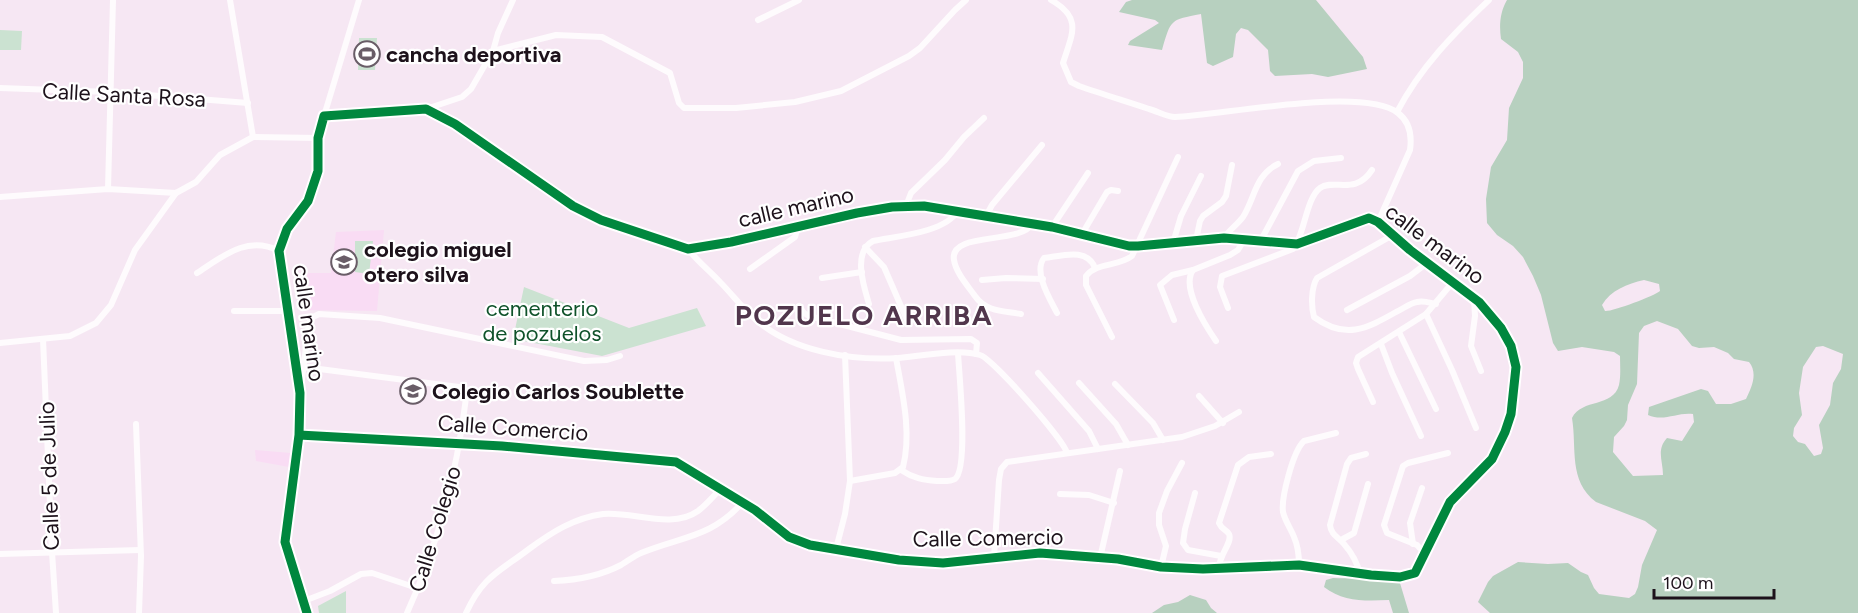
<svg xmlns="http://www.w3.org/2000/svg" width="1858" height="613" font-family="Figtree,sans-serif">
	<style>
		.built { fill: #f9dcf4 }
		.green { fill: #cbe2d1 }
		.forest { fill: #b7d0bf; fill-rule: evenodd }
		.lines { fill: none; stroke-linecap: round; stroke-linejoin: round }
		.street { stroke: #fefbfd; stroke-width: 6 }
		.cycleway-casing { stroke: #fff; stroke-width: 13 }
		.cycleway { stroke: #00873e; stroke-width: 9 }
		.labels { text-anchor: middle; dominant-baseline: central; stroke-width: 4.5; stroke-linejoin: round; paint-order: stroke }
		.poi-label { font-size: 22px; font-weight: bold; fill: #1d121b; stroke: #fff; text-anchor: start }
		.street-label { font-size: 22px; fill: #1d121b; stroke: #fff }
		.park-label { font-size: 22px; fill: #0f522a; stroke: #fff }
		.district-label { font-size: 28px; font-weight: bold; letter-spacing: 1.5px; fill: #51364c; stroke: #fff }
	</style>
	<rect width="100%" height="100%" fill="#f6e7f3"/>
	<!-- built -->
	<g class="built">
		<path d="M384 230 377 311 303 310 305 273H331L336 232Z"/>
		<path d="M255 450 291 453 289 467 256 461Z"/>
	</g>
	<!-- green -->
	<g class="green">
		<path d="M0 30 22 31 21 50H0Z"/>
		<path d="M359 38H377L375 70H358Z"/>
		<path d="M355 241H373L369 274 355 272Z"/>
		<path d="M524 287 629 328 697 308 706 326 602 356 513 339Z"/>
		<path d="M346 591V613H319L318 606Z"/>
	</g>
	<!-- forest -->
	<g class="forest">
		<path d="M1132 0H1316L1363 57 1367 69 1328 77 1312 74 1275 76 1270 71 1268 50 1248 30 1241 28 1236 34 1233 57 1213 66 1207 63 1201 14C1170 20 1171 19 1162 50L1128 45 1130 41 1159 23 1155 20 1119 12 1126 2Z"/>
		<path d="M1507 0H1858V613H1490L1478 602 1488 582 1493 576 1518 562 1548 564 1568 563 1581 572 1588 575 1594 588 1599 594 1629 598 1635 594 1638 587 1642 565 1657 530 1645 521 1596 502C1568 481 1577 448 1572 418 1582 398 1613 408 1619 385 1621 376 1620 365 1620 356L1614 352 1582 347 1558 351 1553 343 1541 295 1533 276 1523 257 1513 246 1497 235 1487 223 1486 199 1491 167 1507 140 1509 108 1523 78V62L1518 52 1501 39C1499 25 1500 12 1507 0ZM1644 280 1659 284 1660 291C1654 296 1612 312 1605 311L1602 305C1611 290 1627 284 1644 280ZM1657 321 1678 329 1692 346 1699 348 1714 347 1728 353 1734 359 1749 362C1758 373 1752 387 1746 399L1731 404H1716L1708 391 1701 389 1649 407 1648 415C1664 422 1677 412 1693 414L1694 422 1682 441 1667 438C1656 450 1663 461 1663 475L1633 476 1613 452 1614 437 1624 426 1627 420 1628 405 1637 384 1639 333 1644 326ZM1823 346 1843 354 1841 369 1833 383 1830 405 1819 425 1823 448 1821 454 1814 456 1805 444 1798 442 1793 436 1794 428 1802 415 1799 393 1803 367 1816 347Z"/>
		<path d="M1333 578C1355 579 1381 576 1400 583L1409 613H1393L1389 600C1365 601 1343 602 1324 587L1326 580Z"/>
		<path d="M1190 595 1206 600 1211 608 1217 613H1152L1164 605 1178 602Z"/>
	</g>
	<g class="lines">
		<!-- street -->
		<g class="street">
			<path d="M230 0 253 137"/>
			<path d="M1051 0C1083 18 1072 34 1063 63L1071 82 1079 86C1102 94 1125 101 1149 109 1157 111 1167 117 1175 117 1223 115 1363 86 1398 113 1410 122 1412 136 1410 150L1378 222"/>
			<path d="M758 20 799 0"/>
			<path d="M493 51 556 35 602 37 670 73 679 103 684 108H736L795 102 841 91 909 56 920 48 955 10 966 0"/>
			<path d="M0 88 110 92 248 103"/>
			<path d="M426 109 462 97 471 89 493 51 498 33 513 0"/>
			<path d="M1397 112C1420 68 1453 34 1489 0"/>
			<path d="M324 116 359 0"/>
			<path d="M108 189 113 0"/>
			<path d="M0 197 108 189 176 193 196 182 220 155 253 137 318 138"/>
			<path d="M906 206 911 193 945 160 964 137 984 118"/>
			<path d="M986 216 992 205 1042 145"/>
			<path d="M1052 227 1088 173"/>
			<path d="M1082 234 1107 192 1111 190 1118 191"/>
			<path d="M1393 235 1317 278C1311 288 1311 306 1314 317 1345 340 1366 329 1396 312 1403 309 1410 303 1417 302 1424 300 1430 303 1436 304"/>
			<path d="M1224 238C1229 230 1237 225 1243 217 1255 198 1255 175 1278 164"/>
			<path d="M1196 240 1200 221 1203 216 1222 202 1226 196 1232 165"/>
			<path d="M1260 242 1298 171 1314 161 1341 158"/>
			<path d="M1173 243 1181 216 1201 176"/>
			<path d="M865 247 884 267 907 320"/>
			<path d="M688 249C697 261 710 271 720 282 732 294 742 308 755 319 791 351 850 361 898 358 920 356 959 348 980 355 993 359 1064 440 1067 453"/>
			<path d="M750 269 795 237 798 227"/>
			<path d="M197 273C223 256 247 235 279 251"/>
			<path d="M822 278 862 272"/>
			<path d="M982 280 1006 278 1043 279"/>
			<path d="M1474 298 1475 316 1471 346 1481 371"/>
			<path d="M869 304C864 287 852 252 873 241 897 236 944 233 958 211"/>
			<path d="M799 306 804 313 809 316 901 340 971 339 977 343 976 354"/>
			<path d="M1228 308 1220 287 1222 276 1293 249C1304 237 1306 198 1320 188 1334 178 1355 196 1372 170"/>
			<path d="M1347 310 1410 276 1427 263"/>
			<path d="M234 311H287"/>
			<path d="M1057 313C1050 299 1033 272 1044 258 1062 256 1087 247 1095 268"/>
			<path d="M1021 314C1004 311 986 312 975 296 968 286 956 273 954 260 949 231 1020 245 1032 224"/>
			<path d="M1426 314 1452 370 1476 428"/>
			<path d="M1174 320 1160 285 1172 275 1193 270"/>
			<path d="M1399 332 1436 409"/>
			<path d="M1112 337 1086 285V276C1097 262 1118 267 1132 256L1178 157"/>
			<path d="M43 339 52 552 56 613"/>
			<path d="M1216 341C1205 325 1181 287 1193 270L1230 255 1238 250 1244 240"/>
			<path d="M0 343 70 336 96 323 111 305 135 250 176 193"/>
			<path d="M1381 344 1392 373 1421 436"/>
			<path d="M304 367 459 387 464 390 466 398C457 471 438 545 407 613"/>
			<path d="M1038 373 1089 431 1098 449"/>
			<path d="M1079 383 1116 424 1128 445"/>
			<path d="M1115 384 1153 423 1163 440"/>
			<path d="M301 387 309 323 313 317 319 314 380 318 584 361 607 360 620 356"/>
			<path d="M1199 396 1223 423"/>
			<path d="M1373 402 1358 369 1356 363 1358 357 1426 314 1453 282"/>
			<path d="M136 424 141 556 139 613"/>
			<path d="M299 435 502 446 676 462 755 510 789 537 810 545 899 560 943 563 1040 553 1118 559 1161 567 1203 569 1299 565 1371 575 1400 577 1415 573 1450 502 1492 459 1505 432 1511 414 1516 367 1511 346 1501 328 1479 302 1410 250 1378 222 1369 218 1297 244 1224 238 1138 246H1129L1052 227 924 206 892 207 857 213 731 242 688 249 601 220 573 206 455 124 426 109 324 116 318 138V171L308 201 287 229 279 251 300 393 299 435 285 542 307 613"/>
			<path d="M901 470C913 478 923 480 937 481 942 481 950 482 955 479 969 468 959 373 958 353"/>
			<path d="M850 481 895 473 903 467C912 432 902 392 896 358"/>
			<path d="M1195 493 1185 529 1183 543 1188 550 1221 556"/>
			<path d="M1060 494 1089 495 1114 503"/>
			<path d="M1341 540 1354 533 1368 484"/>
			<path d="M1413 544 1410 523 1422 488"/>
			<path d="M836 549 845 514 850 481 845 355"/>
			<path d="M0 554 140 550"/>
			<path d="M1425 554 1417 545 1387 533 1384 525 1403 466 1408 463 1448 453"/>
			<path d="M994 558 999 480 1001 469 1007 462 1182 437 1215 426 1239 412"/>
			<path d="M1100 558 1120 471"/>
			<path d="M1299 565C1299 556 1298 546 1294 537 1291 529 1285 521 1283 512 1281 498 1293 451 1304 441L1336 433"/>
			<path d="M1161 567 1166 546 1159 525V513L1167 491 1182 463"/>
			<path d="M1219 568C1219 555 1233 542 1229 534 1226 529 1222 530 1219 523L1238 465 1249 457 1271 454"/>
			<path d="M1360 574C1357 562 1352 553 1344 544 1338 537 1331 535 1330 525L1347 464 1351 458 1366 454"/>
			<path d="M554 581C578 580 600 576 621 565 628 561 634 556 641 553 682 536 711 538 743 502"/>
			<path d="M304 601 330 591 361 574 372 573 417 588"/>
			<path d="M466 613C483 576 499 572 529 549 552 532 574 518 603 514 633 511 671 530 698 511 706 505 714 496 721 488"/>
		</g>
		<!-- cycleway casing -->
		<g class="cycleway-casing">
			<path id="cycleway" d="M299 435 502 446 676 462 755 510 789 537 810 545 899 560 943 563 1040 553 1118 559 1161 567 1203 569 1299 565 1371 575 1400 577 1415 573 1450 502 1492 459 1505 432 1511 414 1516 367 1511 346 1501 328 1479 302 1410 250 1378 222 1369 218 1297 244 1224 238 1138 246H1129L1052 227 924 206 892 207 857 213 731 242 688 249 601 220 573 206 455 124 426 109 324 116 318 138V171L308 201 287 229 279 251 300 393 299 435 285 542 307 613"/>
		</g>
		<!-- cycleway -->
		<use href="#cycleway" class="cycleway"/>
	</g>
	<!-- icons -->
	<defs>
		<g id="stadium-ring" transform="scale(1.35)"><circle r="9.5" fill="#fff" stroke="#695d67" stroke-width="1.5"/><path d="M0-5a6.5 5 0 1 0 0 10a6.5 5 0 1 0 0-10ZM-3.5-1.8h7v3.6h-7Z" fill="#695d67"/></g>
		<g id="school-ring" transform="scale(1.35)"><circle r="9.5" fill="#fff" stroke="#695d67" stroke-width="1.5"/><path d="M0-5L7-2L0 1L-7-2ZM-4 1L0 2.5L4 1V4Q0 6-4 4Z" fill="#695d67"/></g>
	</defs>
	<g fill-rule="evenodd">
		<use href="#stadium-ring" x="367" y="54"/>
		<use href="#school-ring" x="344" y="262"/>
		<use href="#school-ring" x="413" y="391"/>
	</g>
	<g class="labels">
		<!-- poi labels -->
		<g class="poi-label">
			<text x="386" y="54">cancha deportiva</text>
			<text x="364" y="249">colegio miguel<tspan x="364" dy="25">otero silva</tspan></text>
			<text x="432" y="391">Colegio Carlos Soublette</text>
		</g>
		<!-- street labels -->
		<g class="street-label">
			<text transform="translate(124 95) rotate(3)">Calle Santa Rosa</text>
			<text transform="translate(796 207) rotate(-13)">calle marino</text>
			<text transform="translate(1435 244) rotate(37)">calle marino</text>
			<text transform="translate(309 323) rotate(82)">calle marino</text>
			<text transform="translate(513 428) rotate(4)">Calle Comercio</text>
			<text transform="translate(49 476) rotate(-92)">Calle 5 de Julio</text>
			<text transform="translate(435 529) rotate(-73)">Calle Colegio</text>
			<text transform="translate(988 538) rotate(-1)">Calle Comercio</text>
		</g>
		<!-- park labels -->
		<g class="park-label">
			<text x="542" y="308">cementerio<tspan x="542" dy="25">de pozuelos</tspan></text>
		</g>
		<!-- district labels -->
		<g class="district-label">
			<text x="864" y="315">POZUELO ARRIBA</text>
		</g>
	</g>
	<!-- scale -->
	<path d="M1654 589v9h120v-9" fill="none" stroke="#1d121b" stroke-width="3"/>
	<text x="1663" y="589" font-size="18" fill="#1d121b" stroke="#ffffff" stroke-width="4.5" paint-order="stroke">100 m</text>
</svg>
